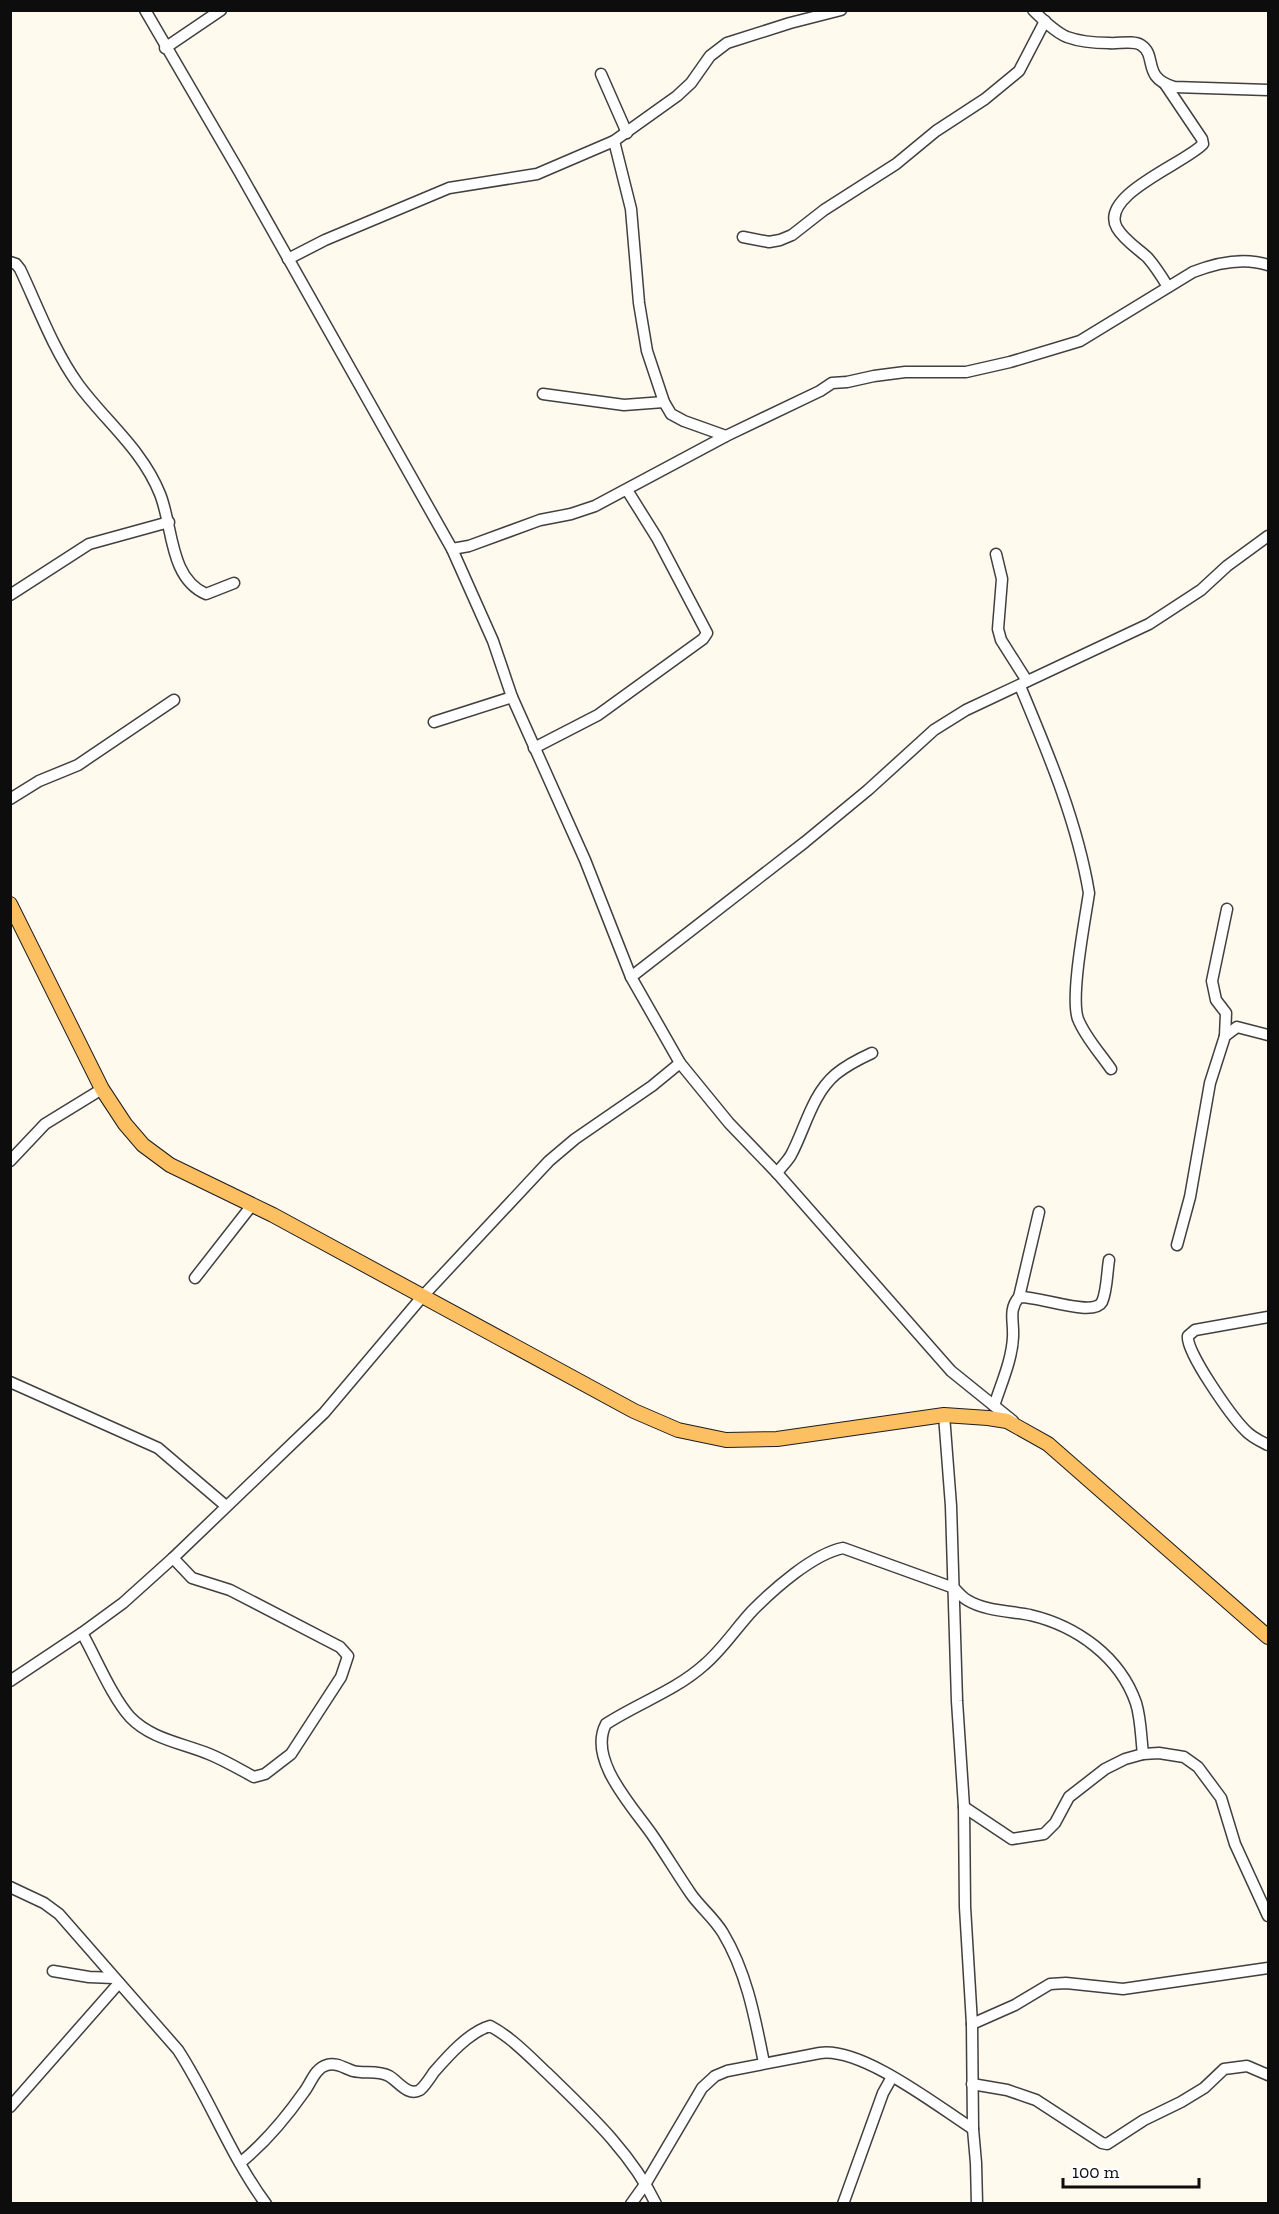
<svg xmlns="http://www.w3.org/2000/svg" width="1279" height="2214" font-family="'Zilla Slab',serif">
	<style>
		.lines { fill: none; stroke-linecap: round; stroke-linejoin: round }
		.minor-casing { stroke: #404040; stroke-width: 13 }
		.major-casing { stroke: #1e1e1e; stroke-width: 16 }
		.minor { stroke: #fff; stroke-width: 10 }
		.major { stroke: #fcbf61; stroke-width: 14 }
	</style>
	<rect width="100%" height="100%" fill="#fff9ee"/>
	<g class="lines">
		<!-- minor casing -->
		<g class="minor-casing">
			<g id="minor">
				<path d="M145 10 240 173 452 549 493 641 512 697 585 860 631 977 680 1063 729 1123 777 1173 951 1371 1013 1421"/>
				<path d="M1033 10C1043 20 1055 32 1067 37 1078 41 1096 43 1109 43 1118 44 1133 40 1141 45 1158 56 1141 77 1174 87L1268 90"/>
				<path d="M165 48 221 10"/>
				<path d="M601 74 627 133"/>
				<path d="M1165 84 1202 139 1203 144C1186 163 1098 195 1117 228 1124 240 1137 248 1147 257 1155 266 1162 277 1168 287"/>
				<path d="M614 141 631 209 639 303 647 351 664 402 671 414 684 421 726 436"/>
				<path d="M743 237 769 242 780 240 792 235 824 210 896 164 936 131 985 99 1019 71 1045 21"/>
				<path d="M288 259 325 240 449 188 537 174 614 141 677 96 691 83 710 56 727 43 790 23 841 10"/>
				<path d="M10 262 16 264 20 269C38 307 53 349 78 384 105 421 142 449 160 494 173 526 169 578 206 594L234 583"/>
				<path d="M543 394 624 405 664 402"/>
				<path d="M452 549 469 546 540 520 571 514 595 506 726 436 820 391 832 383 847 382 874 376 905 372H966L1010 362 1080 341 1193 272C1216 263 1244 257 1268 265"/>
				<path d="M996 554 1002 579 998 629 1001 640 1027 681"/>
				<path d="M10 595 89 544 169 522"/>
				<path d="M1020 686C1048 753 1077 821 1089 893 1085 920 1070 997 1078 1019 1085 1037 1100 1053 1111 1069"/>
				<path d="M434 722 512 697"/>
				<path d="M534 748 598 715 703 639 707 633 657 538 627 490"/>
				<path d="M10 799 39 781 78 765 174 700"/>
				<path d="M631 977 805 842 868 790 934 730 966 710 1149 624 1201 590 1227 566 1268 536"/>
				<path d="M1225 1036 1226 1013 1216 1000 1212 981 1227 909"/>
				<path d="M10 1161 45 1124 102 1089"/>
				<path d="M777 1173C781 1167 787 1162 791 1155 805 1129 812 1094 836 1074 847 1065 859 1059 872 1053"/>
				<path d="M1177 1245 1190 1197 1210 1083 1225 1036 1237 1027 1268 1035"/>
				<path d="M195 1278 252 1205"/>
				<path d="M1019 1297 1039 1212"/>
				<path d="M1268 1317 1195 1330 1188 1336C1185 1351 1232 1417 1245 1430 1251 1437 1260 1441 1268 1445"/>
				<path d="M10 1382 158 1448 226 1506"/>
				<path d="M994 1406C1001 1384 1012 1360 1013 1337 1014 1321 1008 1310 1019 1297 1036 1295 1093 1318 1102 1302 1107 1291 1107 1272 1109 1260"/>
				<path d="M944 1415 951 1506 957 1701 964 1807 965 1907 972 2024 973 2129 976 2163 977 2204"/>
				<path d="M82 1633C96 1658 112 1697 130 1717 151 1739 182 1743 209 1754 224 1760 239 1769 254 1777L265 1774 291 1754 341 1677 348 1656 340 1647 230 1590 192 1578 173 1558"/>
				<path d="M10 1681 82 1633 123 1603 173 1558 324 1413 422 1297 549 1161 575 1139 652 1086 680 1063"/>
				<path d="M964 1807 1012 1839 1044 1834 1055 1823 1069 1797 1105 1769 1125 1759 1143 1754 1159 1753 1184 1757 1198 1767 1221 1798 1235 1844 1268 1916"/>
				<path d="M10 1887 44 1903 59 1914 178 2050C210 2099 231 2157 266 2204"/>
				<path d="M53 1971 89 1977 114 1978"/>
				<path d="M972 2024 1015 2005 1050 1984 1066 1983 1123 1989 1268 1968"/>
				<path d="M764 2063C755 2018 747 1973 723 1933 714 1918 700 1907 691 1894 678 1875 666 1855 653 1836 634 1808 587 1760 606 1724 638 1703 675 1691 704 1665 723 1649 736 1628 753 1610 774 1589 813 1554 843 1548L954 1588C958 1592 962 1597 967 1600 985 1611 1010 1611 1030 1615 1077 1626 1120 1657 1136 1703 1141 1719 1141 1738 1143 1754"/>
				<path d="M972 2084 1007 2090 1036 2100 1102 2143 1107 2144 1144 2120 1181 2102 1204 2088 1224 2069 1247 2066 1268 2075"/>
				<path d="M10 2107 119 1983"/>
				<path d="M240 2163C266 2142 285 2119 304 2092 311 2083 315 2068 327 2065 336 2062 344 2068 353 2071 364 2074 378 2070 389 2076 398 2081 408 2097 420 2090 425 2086 430 2078 434 2072 448 2056 469 2032 490 2026 511 2037 530 2057 547 2073 587 2112 631 2152 656 2204"/>
				<path d="M631 2204 646 2183 702 2088 715 2076 727 2071 820 2053C862 2047 937 2106 973 2129"/>
				<path d="M843 2204 883 2093 892 2077"/>
			</g>
		</g>
		<!-- major casing -->
		<g class="major-casing">
			<path id="major" d="M10 904 102 1089 125 1124 143 1145 170 1165 273 1215 634 1411 678 1430 726 1440 777 1439 944 1415 988 1418 1007 1421 1048 1444 1268 1637"/>
		</g>
		<!-- minor -->
		<use href="#minor" class="minor"/>
		<!-- major -->
		<use href="#major" class="major"/>
	</g>
	<!-- border -->
	<rect width="1279" height="2214" fill="none" stroke="#0d0d0d" stroke-width="24"/>
	<!-- scale -->
	<path d="M1063 2178v9h136v-9" fill="none" stroke="#0d0d0d" stroke-width="3"/>
	<text x="1072" y="2178" font-size="18" fill="#0d0d0d" stroke="#ffffff" stroke-width="4.5" paint-order="stroke">100 m</text>
</svg>
